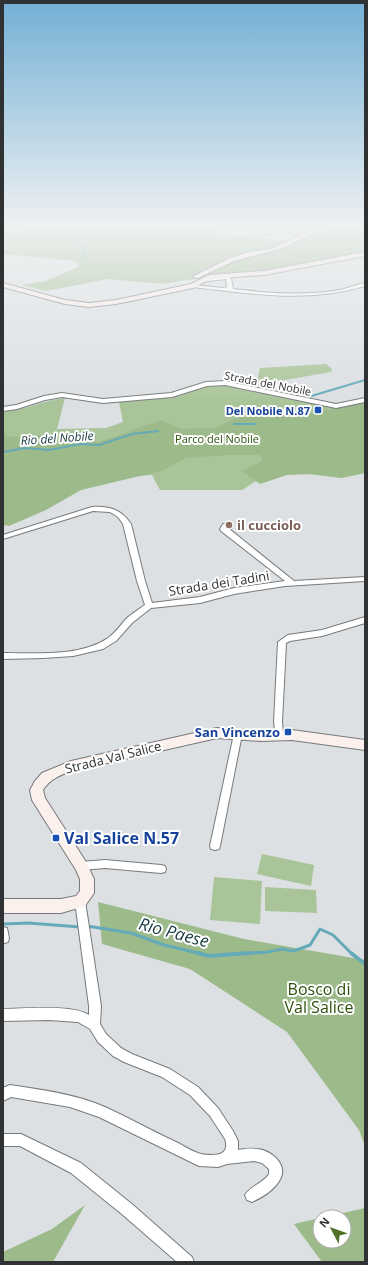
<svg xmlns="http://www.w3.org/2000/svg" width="368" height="1265" font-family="'Open Sans',sans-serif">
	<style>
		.green { fill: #a9c499 }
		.forest { fill: #9cba8a }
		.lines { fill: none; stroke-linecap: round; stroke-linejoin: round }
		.stream-far3 { stroke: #64aab8; stroke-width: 1.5 }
		.stream-far2 { stroke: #64aab8; stroke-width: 2 }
		.stream-far1 { stroke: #64aab8; stroke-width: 3 }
		.stream { stroke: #64aab8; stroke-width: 4 }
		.street-casing { stroke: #777a7d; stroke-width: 2 }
		.secondary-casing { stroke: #777a7d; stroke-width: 2 }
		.street { fill: #fff; fill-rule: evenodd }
		.secondary { fill: #fcf0ec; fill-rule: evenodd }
		.transit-dot { fill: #1a4fb4; stroke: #fff; stroke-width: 1.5 }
		.education-dot { fill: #8d6e63; stroke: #fff; stroke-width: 1.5 }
		.labels { text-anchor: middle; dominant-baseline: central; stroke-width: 4; stroke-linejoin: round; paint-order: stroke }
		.far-street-label { font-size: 11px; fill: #303132; stroke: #fff }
		.far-transit-label { font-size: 11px; font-weight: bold; fill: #164399; stroke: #fff; text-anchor: end }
		.far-park-label { font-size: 11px; fill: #2d500b; stroke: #fff }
		.far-water-label { font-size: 12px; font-style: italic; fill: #15373e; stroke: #fff }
		.education-label { font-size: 13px; font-weight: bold; fill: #785e54; stroke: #fff; text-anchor: start }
		.street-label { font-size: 13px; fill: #303132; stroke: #fff }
		.transit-label { font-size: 13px; font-weight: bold; fill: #164399; stroke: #fff; text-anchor: end }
		.near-transit-label { font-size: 16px; font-weight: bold; fill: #164399; stroke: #fff; text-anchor: start }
		.near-park-label { font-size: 16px; fill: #2d500b; stroke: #fff }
		.near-water-label { font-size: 17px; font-style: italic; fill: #15373e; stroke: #fff }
	</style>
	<rect width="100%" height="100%" fill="#dce0e3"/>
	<!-- green -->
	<g class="green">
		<path d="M326 364 332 369 331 372 256 385 260 368Z"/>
		<path d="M218 385 232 386 324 406 340 407 365 402 342 478 273 470 242 490H160L152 475 84 480 3 509V411C25 411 43 400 65 398L57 429 106 428 123 422 119 402 171 397 208 386Z"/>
		<path d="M262 854 314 865 311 886 257 874Z"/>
		<path d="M214 877 262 881 260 924 210 920Z"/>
		<path d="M265 887 316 890 317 913 265 911Z"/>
	</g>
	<!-- forest -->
	<g class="forest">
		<path d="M41 226H71L74 229 103 226H214L217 231 245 233 275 241 320 232 331 226H365V252L265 271 231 273 162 284 108 279 46 291 22 285 46 281 80 266 74 261 3 254V231L15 232Z"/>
		<path d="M365 402V473L342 478 313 474 287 475 260 484 242 471 262 461 260 455H229L186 458 161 471 81 490 46 510 9 526 3 525V431L8 437 51 435 69 441 99 442 161 420 181 429 214 428 243 416 305 415Z"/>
		<path d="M98 902 244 939 365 960V1146L359 1130 287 1032 190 969 102 944Z"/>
		<path d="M85 1205 53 1262H3V1252L52 1229Z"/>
		<path d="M365 1208V1262H322L294 1224 320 1218V1241H344V1217H325Z"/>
	</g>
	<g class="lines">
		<!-- stream-far3 -->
		<path class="stream-far3" d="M65 226 76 229 80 233V239L77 243 81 244 84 255 79 262"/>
		<!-- stream-far2 -->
		<g class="stream-far2">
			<path d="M303 401 308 397 365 380"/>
			<path d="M234 424H255"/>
			<path d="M3 452 25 448 49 450 80 444 99 445 132 434 158 431"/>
		</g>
		<!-- stream-far1 -->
		<g class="stream-far1">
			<path d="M3 924 28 923 80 927"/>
			<path d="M87 926 131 933 164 945 202 954"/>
			<path d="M236 954 268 952 282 949 294 951 310 945 320 929 333 935 352 954"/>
		</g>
		<!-- stream -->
		<g class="stream">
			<path d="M198 953 209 956 250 953"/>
			<path d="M351 953 365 964"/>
		</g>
		<!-- street casing -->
		<g class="street-casing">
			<g id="street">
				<path d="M227 276 231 278 233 289C269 293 308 297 344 289 351 287 358 284 365 283V286C308 303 251 294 193 287L191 286 193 285 223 288 227 287 226 279 200 282 198 281Z"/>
				<path d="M225 381 336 404 365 398V402L336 408 225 385 207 386 172 397 103 403 62 397 45 400 17 409 3 411V407L16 405 44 396 62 393 103 399 171 393 206 382Z"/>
				<path d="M92 507C109 506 121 509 131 524L145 581 152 603 200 597 234 588 285 581 221 531 220 529 223 524H225L229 526 228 528 294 581 365 577V581L285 586 234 594 200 603 151 608 132 623 116 641 103 649 73 656 43 658 3 659V653C36 653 80 657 108 638 115 633 120 626 125 620 131 614 138 610 145 605L137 581 123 524 118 517 110 512 93 511 3 539V535Z"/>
				<path d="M365 617V623L322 636 290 641 286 643 282 722 283 735 282 737 279 738 276 737 274 722 278 642 288 635 322 630Z"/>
				<path d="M238 731 241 732 242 734 220 846 219 849 215 850 211 849 210 846 234 734 235 732Z"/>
				<path d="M105 860 161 865 165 866 166 869 165 872 161 873 105 868 81 870 77 869 76 866 77 863 81 862Z"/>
				<path d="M80 896 84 898 85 901 101 1006 100 1024 106 1034 121 1048 132 1054 170 1069 198 1087 218 1108 233 1131 238 1141V1150C244 1149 250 1148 256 1149 263 1149 271 1153 276 1158 294 1177 268 1195 252 1202L247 1200 245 1195C249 1187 263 1183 269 1174V1169L262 1163 254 1161 227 1164 218 1167 199 1166 99 1117 70 1107 11 1097 3 1101V1088L10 1085C42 1090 75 1094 105 1107 129 1118 152 1131 176 1142 184 1146 193 1152 201 1154 213 1156 231 1157 225 1139L210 1116 190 1095 162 1077 124 1062 113 1056 98 1042 90 1029 78 1022 49 1020 3 1021V1009C24 1009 71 1004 89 1015V1006L75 901 76 898Z"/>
				<path d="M3 927 7 928 9 938 8 942 4 943Z"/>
				<path d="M3 1134H21L81 1163 133 1205 192 1257 194 1262H177L123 1215 71 1173 20 1146H3Z"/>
			</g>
		</g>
		<!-- secondary casing -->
		<g class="secondary-casing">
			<g id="secondary">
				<path d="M219 226H228L222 230 223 231 236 232 307 227 318 231 280 249 234 261 198 278H194V276L230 258 245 253 270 249 309 231 236 236 218 234 216 229Z"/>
				<path d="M365 252V256L264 275 210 279 193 288 116 304 89 307 65 304 3 287V283L65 300 89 303 116 300 191 284 209 275 264 271Z"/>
				<path d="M217 728 261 731 292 730 365 740V750L292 740 261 741 217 738 72 771C60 775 50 779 43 790L45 798 86 862 94 879V893L85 906 61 913H3V899H61L76 896 80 891V879L76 870 32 800 30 790 35 781 42 773 71 761Z"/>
			</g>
		</g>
		<!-- street -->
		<use href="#street" class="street"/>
		<!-- secondary -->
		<use href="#secondary" class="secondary"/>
	</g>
	<!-- sky -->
	<linearGradient id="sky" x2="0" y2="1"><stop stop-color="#73b0d5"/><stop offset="0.56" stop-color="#eff1f2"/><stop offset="1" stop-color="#eff1f2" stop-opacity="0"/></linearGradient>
	<rect width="368" height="404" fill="url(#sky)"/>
	<!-- markers -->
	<g class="transit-dot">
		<rect x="314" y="406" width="8" height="8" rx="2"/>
		<rect x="284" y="728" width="8" height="8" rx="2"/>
		<rect x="52" y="834" width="8" height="8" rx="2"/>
	</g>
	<circle class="education-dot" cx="229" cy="525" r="4"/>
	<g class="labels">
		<!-- far-street labels -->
		<g class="far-street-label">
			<text transform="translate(268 383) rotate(11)">Strada del Nobile</text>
		</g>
		<!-- far-transit labels -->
		<g class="far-transit-label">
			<text x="310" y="410">Del Nobile N.87</text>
		</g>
		<!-- far-park labels -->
		<g class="far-park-label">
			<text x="217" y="438">Parco del Nobile</text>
		</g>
		<!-- far-water labels -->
		<g class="far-water-label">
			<text transform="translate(57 438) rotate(-4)">Rio del Nobile</text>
		</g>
		<!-- education labels -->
		<g class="education-label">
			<text x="237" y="525">il cucciolo</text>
		</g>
		<!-- street labels -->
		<g class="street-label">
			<text transform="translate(219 583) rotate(-9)">Strada dei Tadini</text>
			<text transform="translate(113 757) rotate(-14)">Strada Val Salice</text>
		</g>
		<!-- transit labels -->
		<g class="transit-label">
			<text x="280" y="732">San Vincenzo</text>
		</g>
		<!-- near-transit labels -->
		<g class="near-transit-label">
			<text x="64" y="838">Val Salice N.57</text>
		</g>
		<!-- near-park labels -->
		<g class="near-park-label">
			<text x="319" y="989">Bosco di<tspan x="319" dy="18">Val Salice</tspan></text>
		</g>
		<!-- near-water labels -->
		<g class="near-water-label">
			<text transform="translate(174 932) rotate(15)">Rio Paese</text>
		</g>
	</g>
	<!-- border -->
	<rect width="368" height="1265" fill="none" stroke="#303132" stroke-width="8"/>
	<!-- north arrow -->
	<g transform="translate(332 1229) rotate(311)"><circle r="19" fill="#ffffff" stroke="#acadad"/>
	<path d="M0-3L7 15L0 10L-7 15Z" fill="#537127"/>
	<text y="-6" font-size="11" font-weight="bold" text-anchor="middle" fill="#303132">N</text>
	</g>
</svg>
